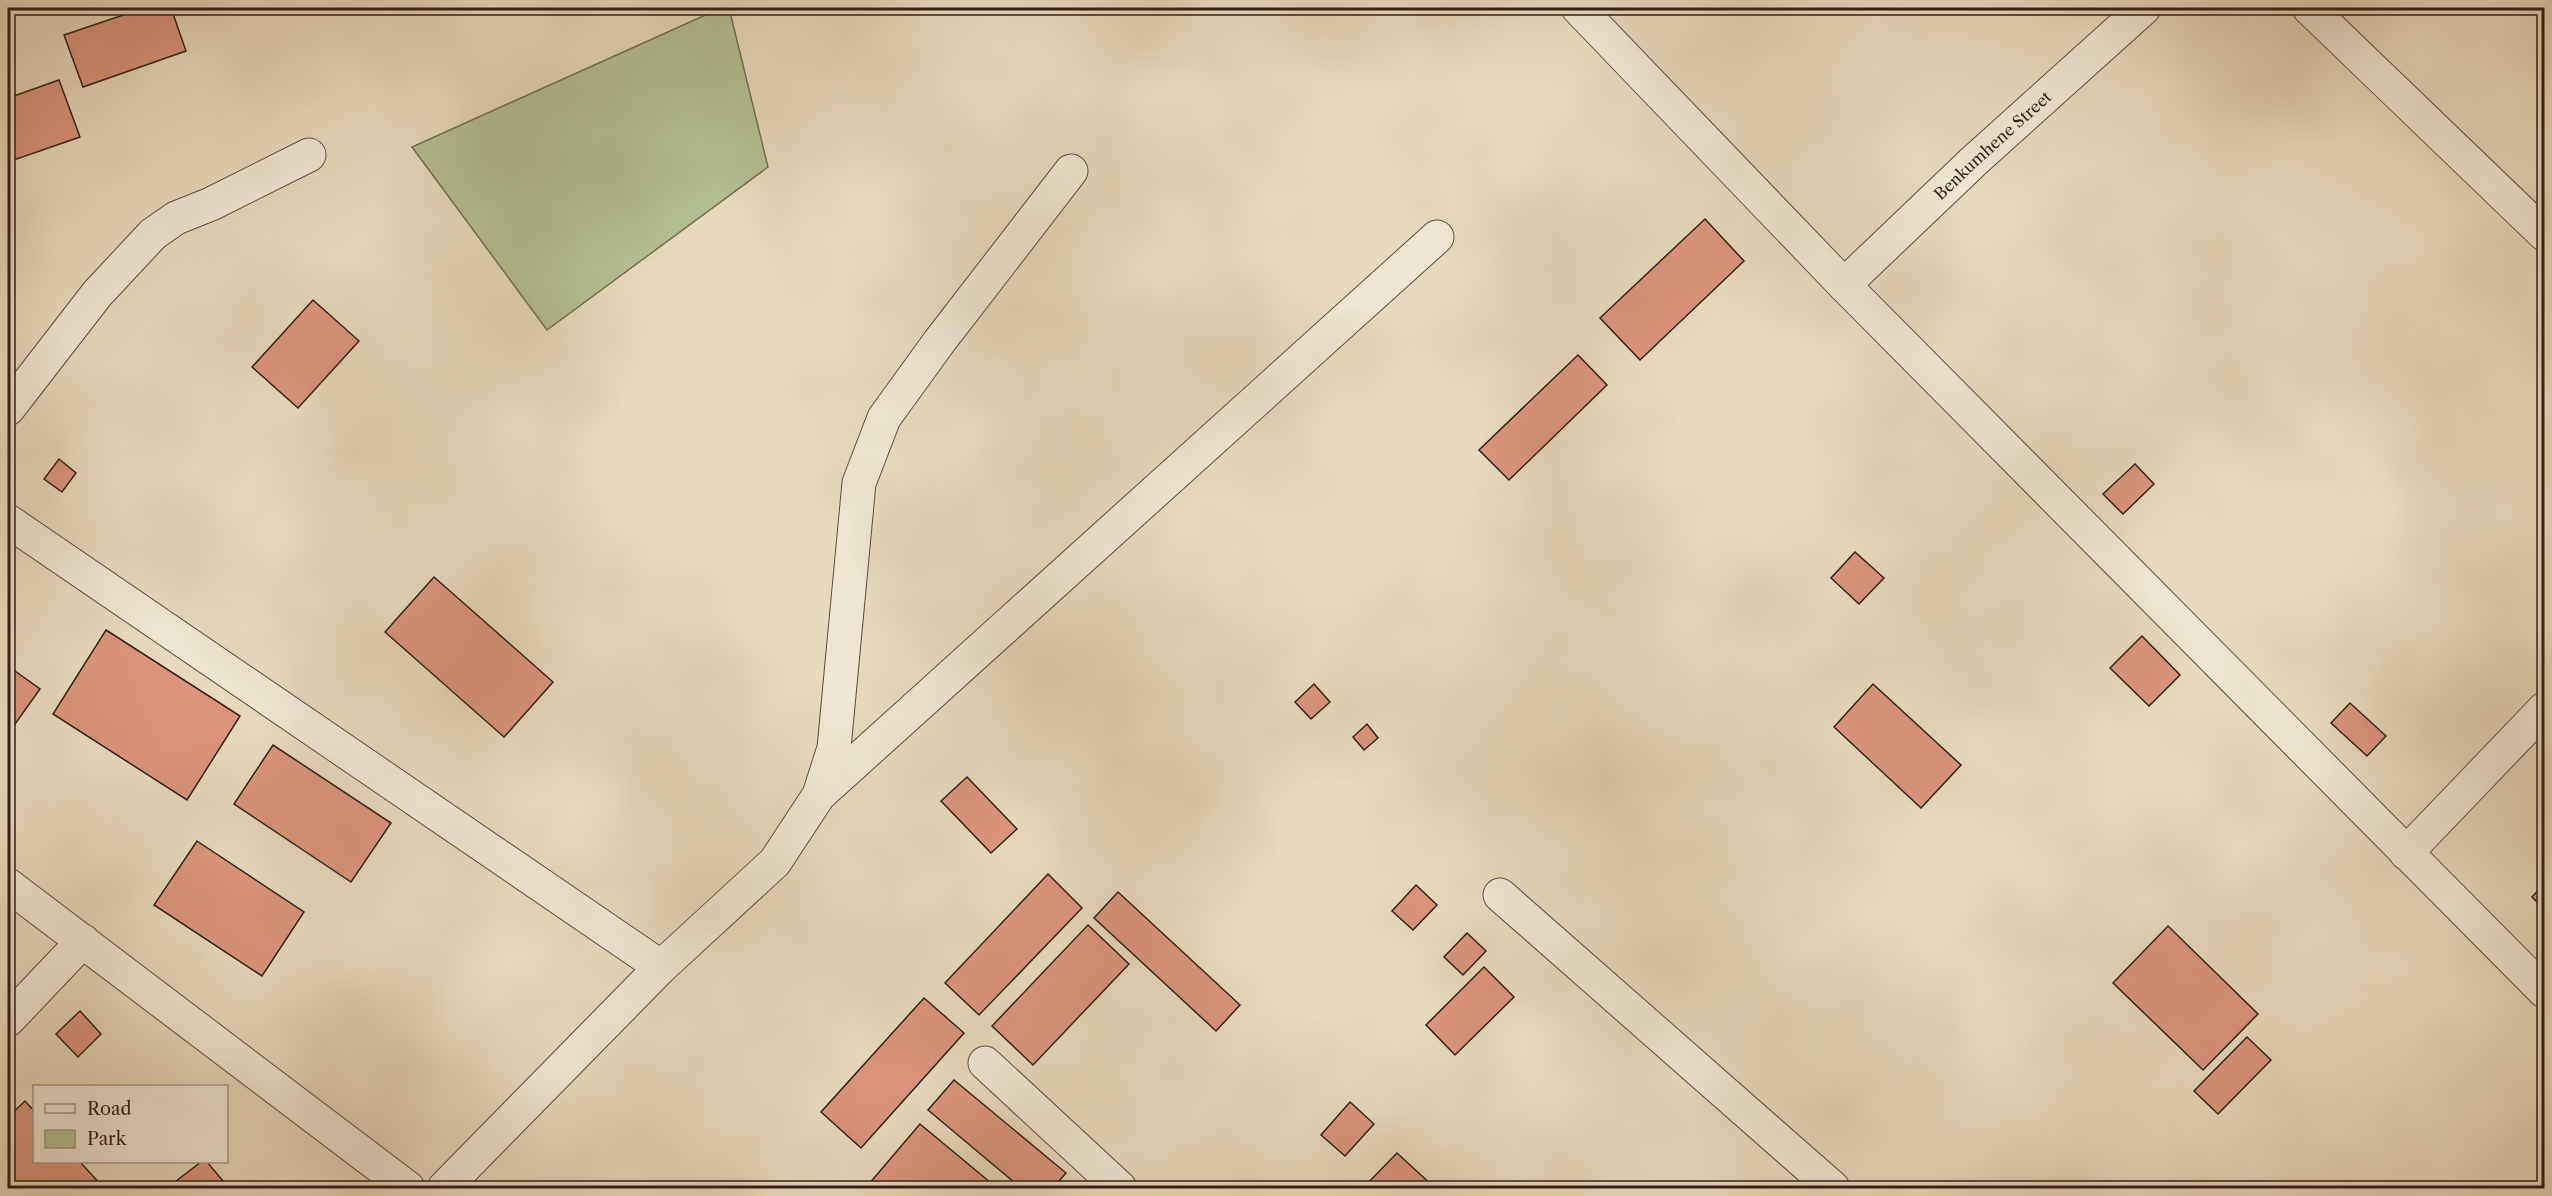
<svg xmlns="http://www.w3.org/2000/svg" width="2552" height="1196" font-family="'Libre Caslon Text',serif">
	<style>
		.green { fill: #b4c092; stroke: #727055; stroke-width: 1.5 }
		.building { fill: #db957b; stroke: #311f18; stroke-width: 1.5 }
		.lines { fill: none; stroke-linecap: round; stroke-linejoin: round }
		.minor-casing { stroke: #5e4e41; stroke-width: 35 }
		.minor { stroke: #efe7d4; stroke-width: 33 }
		.labels { text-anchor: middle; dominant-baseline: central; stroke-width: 4.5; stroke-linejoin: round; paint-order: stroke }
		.street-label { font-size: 16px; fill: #311f18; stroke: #efe7d4 }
	</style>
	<rect width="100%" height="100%" fill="#e7dabd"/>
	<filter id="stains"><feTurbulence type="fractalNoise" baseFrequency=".00333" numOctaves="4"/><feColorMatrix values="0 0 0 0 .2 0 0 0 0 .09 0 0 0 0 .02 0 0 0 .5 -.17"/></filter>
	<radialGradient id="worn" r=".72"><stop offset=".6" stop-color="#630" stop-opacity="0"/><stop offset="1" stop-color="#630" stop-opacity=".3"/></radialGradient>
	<!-- green -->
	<path class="green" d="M721 8H729L768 167 547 330 412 147Z"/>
	<!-- building -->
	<g class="building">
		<path d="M144 8H171L186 51 83 87 64 35Z"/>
		<path d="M59 80 80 137 8 162V98Z"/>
		<path d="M1705 219 1744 261 1640 360 1600 318Z"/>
		<path d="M313 300 359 341 298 408 252 367Z"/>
		<path d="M1578 355 1607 385 1509 480 1479 450Z"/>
		<path d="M59 459 76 473 62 492 44 479Z"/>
		<path d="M2135 464 2154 484 2123 514 2103 494Z"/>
		<path d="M1855 552 1884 578 1859 604 1831 578Z"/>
		<path d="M434 577 553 682 504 737 385 632Z"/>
		<path d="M106 630 240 716 187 800 53 714Z"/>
		<path d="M2142 636 2180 675 2149 706 2110 668Z"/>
		<path d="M8 666 40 689 8 734Z"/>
		<path d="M1314 684 1330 702 1311 719 1295 702Z"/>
		<path d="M1873 684 1961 765 1921 808 1834 727Z"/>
		<path d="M2350 703 2386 736 2367 756 2331 723Z"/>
		<path d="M1367 724 1378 738 1364 750 1353 737Z"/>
		<path d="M273 745 391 823 351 882 234 804Z"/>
		<path d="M967 777 1017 829 991 853 941 801Z"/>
		<path d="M197 841 304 912 262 976 154 905Z"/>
		<path d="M1048 874 1082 908 979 1015 945 983Z"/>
		<path d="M2544 884V909L2532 897Z"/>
		<path d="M1416 885 1437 905 1413 930 1392 911Z"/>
		<path d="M1118 892 1240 1005 1216 1031 1094 918Z"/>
		<path d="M1088 925 1129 964 1033 1065 992 1026Z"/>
		<path d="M2168 926 2258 1014 2203 1070 2113 983Z"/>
		<path d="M1467 933 1486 951 1463 975 1444 957Z"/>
		<path d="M1484 967 1514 997 1455 1055 1426 1025Z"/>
		<path d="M924 998 964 1033 861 1148 821 1112Z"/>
		<path d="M80 1011 101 1034 78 1057 56 1034Z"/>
		<path d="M2247 1037 2271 1060 2218 1114 2194 1091Z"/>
		<path d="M954 1080 1066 1173 1053 1188H1021L928 1110Z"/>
		<path d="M25 1101 34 1111V1162H80L104 1188H8V1117Z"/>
		<path d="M1350 1102 1374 1124 1345 1156 1321 1135Z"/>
		<path d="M920 1124 997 1188H873L868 1185Z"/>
		<path d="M1397 1153 1435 1188H1363Z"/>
		<path d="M201 1162H207L229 1188H167Z"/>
	</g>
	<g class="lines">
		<!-- minor casing -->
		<g class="minor-casing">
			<g id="minor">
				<path d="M1578 8 1844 285 2544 991"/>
				<path d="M2309 8 2544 234"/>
				<path id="s1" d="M1844 285 1974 161 2144 8"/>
				<path d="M8 409 97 294 153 234 176 218 211 204 309 155"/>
				<path d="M8 521 661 967"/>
				<path d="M819 795 1437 237"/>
				<path d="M2406 853 2544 709"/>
				<path d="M8 885 408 1188"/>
				<path d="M1500 895 1833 1188"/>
				<path d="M8 1020 83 941"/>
				<path d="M985 1063 1120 1188"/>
				<path d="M444 1188 661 967 775 862 819 795 834 748 859 483 884 418 939 342 1071 171"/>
			</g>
		</g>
		<!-- minor -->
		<use href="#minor" class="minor"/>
	</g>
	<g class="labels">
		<!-- street labels -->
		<g class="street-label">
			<text stroke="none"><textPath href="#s1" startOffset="204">Benkumhene Street</textPath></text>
		</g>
	</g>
	<!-- margin -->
	<rect width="2552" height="1196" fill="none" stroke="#e7dabd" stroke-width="30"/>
	<rect x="9" y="9" width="2534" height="1178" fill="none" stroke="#311f18" stroke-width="3"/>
	<rect x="15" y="15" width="2522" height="1166" fill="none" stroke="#311f18" stroke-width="1.5"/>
	<!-- legend -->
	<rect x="33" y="1085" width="195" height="78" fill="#efe7d4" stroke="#a39789" stroke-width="1.5"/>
	<rect x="45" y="1104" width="30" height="9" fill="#efe7d4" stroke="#a39789" stroke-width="1.5"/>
	<text x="87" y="1115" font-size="18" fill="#311f18">Road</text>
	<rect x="45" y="1130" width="30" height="18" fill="#b4c092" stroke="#a39789" stroke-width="1.5"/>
	<text x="87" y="1145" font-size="18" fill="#311f18">Park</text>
	<rect width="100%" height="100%" filter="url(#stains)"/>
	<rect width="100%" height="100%" fill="url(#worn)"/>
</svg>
